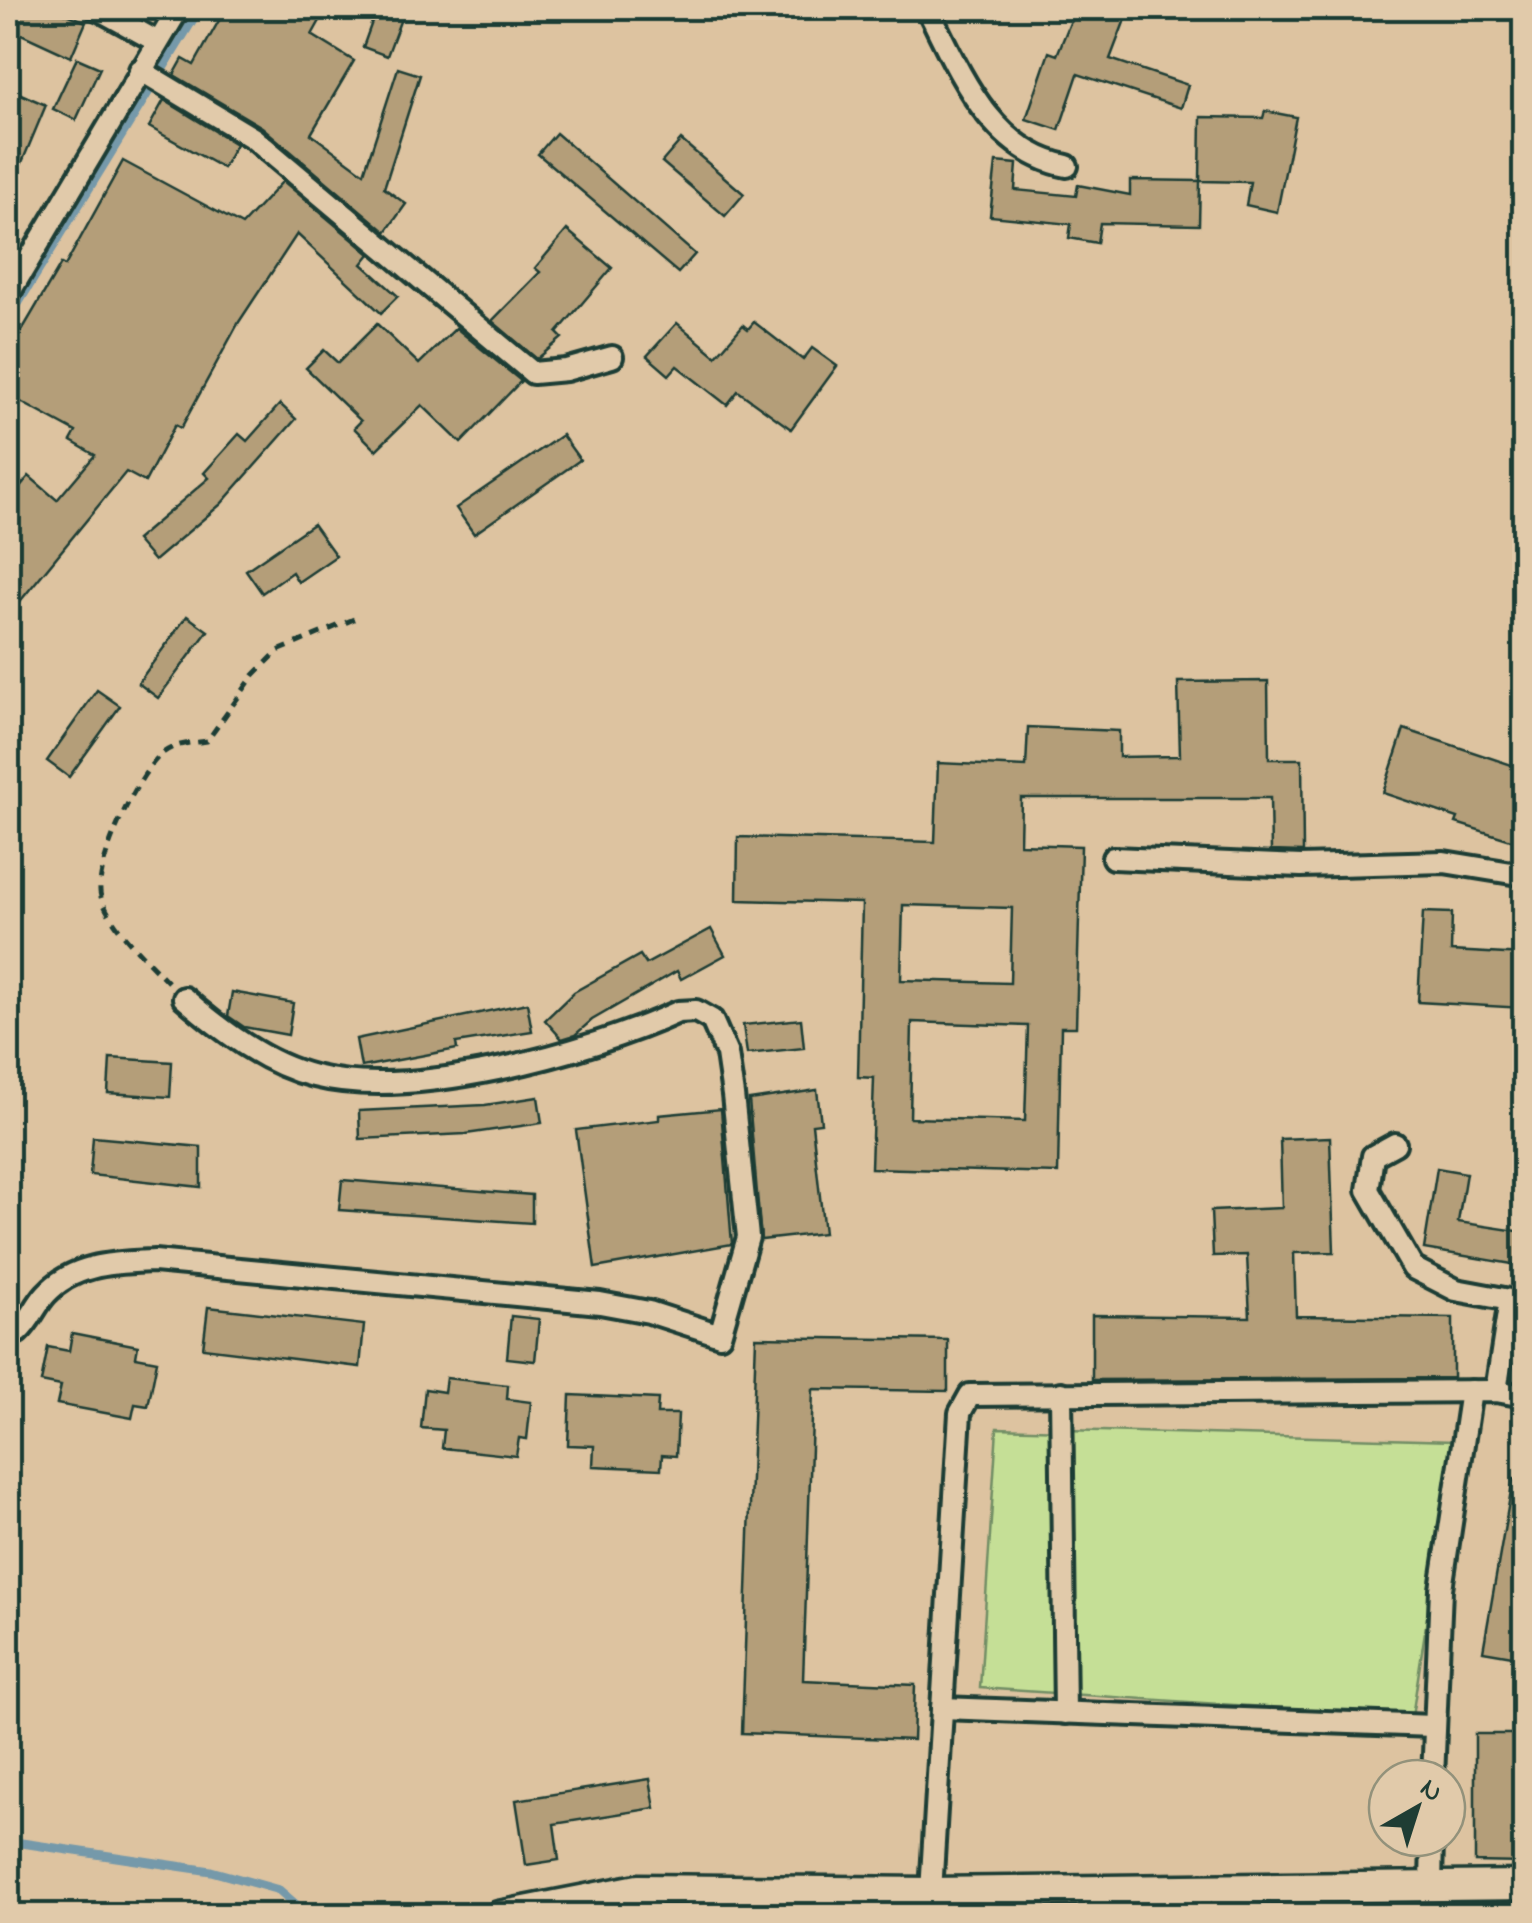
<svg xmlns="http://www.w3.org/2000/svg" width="1532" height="1923" font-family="'Indie Flower',sans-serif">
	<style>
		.green { fill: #c5df96; stroke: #728e65; stroke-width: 2.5 }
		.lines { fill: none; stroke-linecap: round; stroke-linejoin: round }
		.stream { stroke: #7499aa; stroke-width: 9 }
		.building { fill: #b49e79; stroke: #1f3d34; stroke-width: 2.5; fill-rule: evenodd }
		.minor-casing { stroke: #1f3d34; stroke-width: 28 }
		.tertiary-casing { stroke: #1f3d34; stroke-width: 35 }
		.path { stroke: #1f3d34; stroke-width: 5; stroke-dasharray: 10 8; stroke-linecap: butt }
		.minor { stroke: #e1caaa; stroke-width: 20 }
		.tertiary { stroke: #e1caaa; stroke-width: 28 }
	</style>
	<rect width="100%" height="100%" fill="#ddc3a0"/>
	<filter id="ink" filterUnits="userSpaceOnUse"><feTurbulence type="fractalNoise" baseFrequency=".01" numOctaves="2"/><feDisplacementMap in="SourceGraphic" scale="20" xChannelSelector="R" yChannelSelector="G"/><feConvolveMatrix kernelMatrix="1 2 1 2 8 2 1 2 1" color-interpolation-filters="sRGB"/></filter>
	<g filter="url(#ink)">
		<!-- green -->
		<path class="green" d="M997 1428 1454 1441 1412 1717 980 1688Z"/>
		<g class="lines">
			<!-- stream -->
			<g class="stream">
				<path d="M162 70 200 8"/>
				<path d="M8 320 151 88"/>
				<path d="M8 1841 211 1871 279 1890 309 1916"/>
			</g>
		</g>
		<!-- building -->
		<g class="building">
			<path d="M8 8H53L86 22 71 57 8 28Z"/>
			<path d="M226 8H327L312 35 354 61 311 134 364 173 398 68 420 75 384 188 406 204 386 232 262 127 174 75 183 59 194 65Z"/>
			<path d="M377 8H405L387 56 363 47Z"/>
			<path d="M1076 8H1103L1126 17 1110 59 1188 85 1181 108 1078 74 1059 130 1026 119 1049 52 1057 55Z"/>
			<path d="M77 58 100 68 76 120 53 109Z"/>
			<path d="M14 91 46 105 8 196V106Z"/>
			<path d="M164 100 236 144 223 168 149 127Z"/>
			<path d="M1265 111 1296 117 1277 212 1246 205 1250 182 1200 181 1201 117 1263 118Z"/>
			<path d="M556 133 695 254 678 273 538 154Z"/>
			<path d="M681 140 744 194 725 216 662 162Z"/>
			<path d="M123 161 242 225 283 181 370 254 362 264 398 296 381 313 297 234 239 322 181 428 175 425 145 482 126 472 8 616V501L29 476 57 500 95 455 71 441 76 432 8 395V354L61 264 65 266Z"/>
			<path d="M996 162 1017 164 1015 190 1076 196 1078 185 1130 195V180L1200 181 1199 225 1100 223 1097 243 1069 238 1071 224 990 216Z"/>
			<path d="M567 230 612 268 557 333 562 338 537 359 492 321 540 272 535 268Z"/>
			<path d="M754 322 803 360 812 348 837 366 791 429 738 391 727 405 677 366 669 375 647 356 677 323 716 356 743 325 748 329Z"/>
			<path d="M377 324 419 364 456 328 521 381 461 443 422 405 376 450 354 428 361 421 306 368 324 350 338 363Z"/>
			<path d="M280 404 296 419 221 504 154 561 136 540 209 478 204 473 239 434 247 441Z"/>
			<path d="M562 435 580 460 474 534 456 508Z"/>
			<path d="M313 524 336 556 298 582 292 572 262 593 246 570Z"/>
			<path d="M187 616 208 631 158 698 138 683Z"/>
			<path d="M1268 681 1269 759H1302L1303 852 1271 851 1270 798H1021L1020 844 1081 846 1076 1027H1061L1058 1173 871 1168 874 1078 858 1077 862 903 737 900 738 837 935 842 938 763 1026 767 1028 727 1119 731V757L1180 756 1178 682ZM903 905 1012 908 1010 983 901 980ZM912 1022 1028 1026 1025 1121 910 1118Z"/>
			<path d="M97 690 120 706 69 777 47 761Z"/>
			<path d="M1404 729 1524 769 1518 815 1524 817V844L1456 823 1458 818 1383 793Z"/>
			<path d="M1423 912 1452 913 1451 951 1524 955V1008L1418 1002Z"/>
			<path d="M711 929 725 955 681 979 677 971 592 1020 575 1035 562 1039 545 1020 574 992 640 955 646 964Z"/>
			<path d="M232 992 293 1003 288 1035 244 1027 228 1016Z"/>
			<path d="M527 1003 532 1031 456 1043 457 1049 361 1067 356 1039Z"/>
			<path d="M801 1019 804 1048 747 1054 743 1025Z"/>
			<path d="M110 1058 172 1062 170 1097 108 1093Z"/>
			<path d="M817 1090 821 1123 812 1124 824 1233 761 1240 749 1100Z"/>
			<path d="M538 1097 542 1123 466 1134 360 1139 359 1111 485 1105Z"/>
			<path d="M721 1109 732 1244 595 1268 576 1130 659 1120V1115Z"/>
			<path d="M93 1137 201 1147V1187L90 1175Z"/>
			<path d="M1330 1137 1334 1252 1294 1253 1296 1316 1453 1318V1378L1092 1380V1315L1250 1317 1247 1255 1213 1256 1211 1211 1282 1208 1280 1139Z"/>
			<path d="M1437 1168 1466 1173 1458 1222 1524 1232V1266L1424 1249Z"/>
			<path d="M342 1180 532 1195V1223L339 1210Z"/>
			<path d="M208 1307 364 1325 360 1367 203 1348Z"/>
			<path d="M511 1316 539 1319 535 1361 507 1358Z"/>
			<path d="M72 1333 138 1346 136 1357 157 1361 148 1406 135 1404 132 1418 57 1404 61 1386 41 1382 48 1347 69 1351Z"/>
			<path d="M756 1337 948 1340V1391L813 1389 803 1680 915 1685 913 1740 742 1733Z"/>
			<path d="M446 1378 508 1385 507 1399 531 1402 527 1439 519 1438 516 1456 442 1448 444 1430 421 1428 425 1389 444 1392Z"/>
			<path d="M570 1395 658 1399 657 1414H678L676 1456 662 1455 661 1469 593 1466 594 1446 568 1445Z"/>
			<path d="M1513 1479 1524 1480V1658L1483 1651Z"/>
			<path d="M1475 1734H1524V1863L1475 1862Z"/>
			<path d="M650 1779 655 1808 554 1824 559 1860 526 1865 516 1800Z"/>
		</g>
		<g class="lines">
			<!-- minor casing -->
			<g class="minor-casing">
				<g id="minor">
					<path d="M96 8 158 42"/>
					<path d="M927 8C959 71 990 151 1067 166"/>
					<path d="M140 70 253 138 533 373 566 370 612 357"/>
					<path d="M8 295 179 8"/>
					<path d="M1113 858 1301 866 1444 862 1524 875"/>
					<path d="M1395 1144 1373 1156 1368 1190 1413 1268 1456 1290 1510 1300 1496 1391"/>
					<path d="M8 1328 18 1332C31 1320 35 1306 46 1294 74 1263 115 1263 154 1261L600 1303 649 1312 720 1335 748 1237 733 1095 727 1054 712 1020 696 1011 678 1012C588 1053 412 1101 314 1076 265 1064 221 1030 184 998"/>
					<path d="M1061 1393 1065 1713"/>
					<path d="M942 1708 1433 1726"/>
					<path d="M1433 1778 1441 1589 1471 1391"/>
					<path d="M1431 1885 1432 1838"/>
					<path d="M931 1892 960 1413 970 1395 1496 1391 1524 1396"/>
				</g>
			</g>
			<!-- tertiary casing -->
			<g class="tertiary-casing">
				<path id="tertiary" d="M499 1916 638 1889 931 1892 1524 1885"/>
			</g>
			<!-- path -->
			<path class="path" d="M168 982C145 958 112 929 101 897 92 868 139 770 163 753 176 743 192 743 207 741L254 675 278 651 354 619"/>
			<!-- minor -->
			<use href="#minor" class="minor"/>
			<!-- tertiary -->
			<use href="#tertiary" class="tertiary"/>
		</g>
	</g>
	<!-- margin -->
	<rect width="1532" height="1923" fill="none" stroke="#e1caaa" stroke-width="40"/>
	<rect x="20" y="20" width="1492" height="1883" fill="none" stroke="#1f3d34" stroke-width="4" filter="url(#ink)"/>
	<!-- north arrow -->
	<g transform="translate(1417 1808) rotate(39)"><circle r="48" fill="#e1caaa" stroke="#93927b" stroke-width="2.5"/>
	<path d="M0-8L18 38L0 25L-18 38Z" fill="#1f3d34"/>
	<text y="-15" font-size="28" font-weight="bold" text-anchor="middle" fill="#1f3d34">N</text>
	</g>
</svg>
